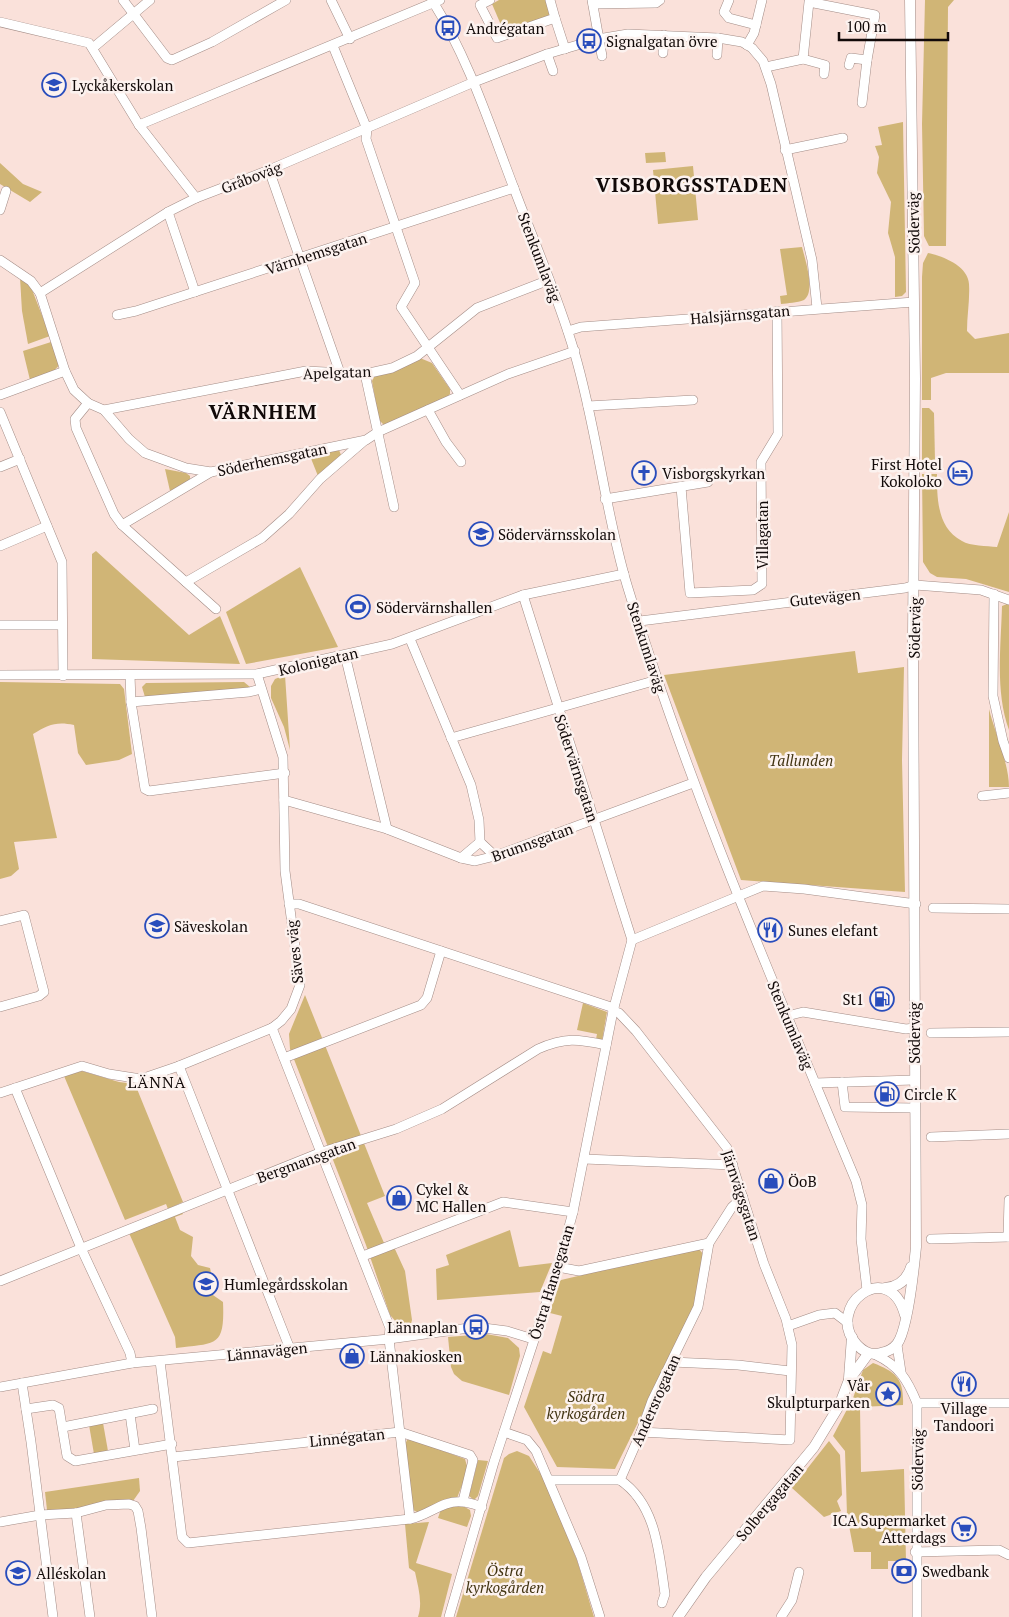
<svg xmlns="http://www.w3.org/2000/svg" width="1009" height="1617" font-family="'PT Serif',serif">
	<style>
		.green { fill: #d0b576 }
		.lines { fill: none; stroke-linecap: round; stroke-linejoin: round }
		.minor-casing { stroke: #a38c86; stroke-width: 10 }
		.major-casing { stroke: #a38c86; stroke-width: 11 }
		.minor { stroke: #fff; stroke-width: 9 }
		.major { stroke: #fff; stroke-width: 10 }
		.labels { text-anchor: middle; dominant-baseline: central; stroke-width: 5; stroke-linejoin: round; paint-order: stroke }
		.poi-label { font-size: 15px; fill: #110908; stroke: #fcf2ef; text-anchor: start }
		.street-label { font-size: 15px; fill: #110908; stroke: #fcf2ef }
		.park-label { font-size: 15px; font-style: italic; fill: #423412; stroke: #fcf2ef }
		.neighbourhood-label { font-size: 16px; letter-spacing: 1px; fill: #110908; stroke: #fcf2ef }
		.district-label { font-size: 20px; font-weight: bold; letter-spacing: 1px; fill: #110908; stroke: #fcf2ef }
	</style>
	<rect width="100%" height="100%" fill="#fae1da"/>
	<!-- green -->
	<g class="green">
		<path d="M499 0H547L551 16 504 32 492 4Z"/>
		<path d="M925 0H954L948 7 946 246H929L924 236 922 124Z"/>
		<path d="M903 122 906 292 902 296 895 297V257L888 233 891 202 877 173 879 157 875 146 882 145 878 127Z"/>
		<path d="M665 152 666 162 646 163 645 153Z"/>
		<path d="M0 163 23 184 42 192 30 202 0 184Z"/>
		<path d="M693 166 698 220 658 224 653 170Z"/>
		<path d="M802 247C805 259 816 292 804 300 797 303 788 303 781 304L780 296 787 295 780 249Z"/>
		<path d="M928 253C943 256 968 266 969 284 970 300 967 315 967 331L975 339 1009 333V373H946L931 378V400H922V277L923 263Z"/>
		<path d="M20 278 31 287 50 336 28 344 22 311Z"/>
		<path d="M51 342 60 363C55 374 41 376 30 380L23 351Z"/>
		<path d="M420 358 432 363 450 389V394L446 398 384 425 379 420 372 381 375 375Z"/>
		<path d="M922 408H929L934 413 935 461 930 466H922Z"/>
		<path d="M339 450 341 455 318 476 310 456Z"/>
		<path d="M165 469 186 473 190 476V480L170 491Z"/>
		<path d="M922 474H937C937 498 937 528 962 541 970 546 987 546 997 547L1009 512V592L966 579 937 577 930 573 923 562Z"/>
		<path d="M96 551 189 635 220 616 240 664 92 659V554Z"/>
		<path d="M300 567 338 647 246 664 226 612Z"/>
		<path d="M1007 604 1009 605V730C995 691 1001 646 1002 606Z"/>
		<path d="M855 651 858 673 904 667 902 760 905 892 741 880 664 675Z"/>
		<path d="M285 675 290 750 284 727 271 698V686L275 679Z"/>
		<path d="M0 682 120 684 124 689 132 754 119 760 86 765 78 753 74 725C56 721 48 725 33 734L57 838 14 842 19 869 11 876 0 879Z"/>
		<path d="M244 682 250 687 248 690 145 697 142 687 146 683Z"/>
		<path d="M989 709C995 733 1009 764 1009 787H989Z"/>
		<path d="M305 995 385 1196 367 1203 387 1250 394 1247 405 1271 412 1320 410 1327 398 1324 390 1315 366 1245 290 1049 289 1034Z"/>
		<path d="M583 1003 607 1012 602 1041 596 1039 597 1034 577 1030Z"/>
		<path d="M82 1071 119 1082 135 1084 183 1202 168 1209 166 1204 125 1220 64 1076Z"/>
		<path d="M182 1212 183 1214 175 1217 180 1230 193 1237 191 1256 198 1265 210 1268 213 1282 210 1293 223 1302C225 1348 216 1343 176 1348L175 1337 129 1233Z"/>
		<path d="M510 1230 519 1267 552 1263 540 1292 437 1300 436 1269 449 1265 446 1255Z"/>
		<path d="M698 1248 704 1255 695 1307 615 1469 557 1467 524 1407 543 1351 551 1354 562 1316 550 1313 558 1283 561 1280Z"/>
		<path d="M486 1334 508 1338 519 1348 520 1356 509 1395 462 1381 454 1374 451 1367 448 1337Z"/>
		<path d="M873 1363C897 1372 904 1380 903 1405L860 1407 861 1472 904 1469 906 1561H888V1569H871V1552H854L847 1515 845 1451 833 1436 853 1398 863 1370Z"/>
		<path d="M103 1423 108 1451 94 1454 89 1425Z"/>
		<path d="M411 1439 465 1459 468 1470 457 1498 446 1499 419 1513 411 1509 404 1447 407 1440Z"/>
		<path d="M829 1441 840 1455 842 1495 837 1501 841 1511 824 1517 792 1488Z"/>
		<path d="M517 1451 529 1456 544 1479 577 1560 594 1617H456L504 1458 509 1454Z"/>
		<path d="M478 1460 488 1461 478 1496 474 1500 469 1496Z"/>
		<path d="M139 1478 140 1491 133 1501 76 1511 49 1512 47 1510 45 1492Z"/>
		<path d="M448 1506H463L470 1510 471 1516 467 1527 438 1518 441 1509Z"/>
		<path d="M429 1522 416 1563 452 1574 441 1617H418C423 1602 418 1587 415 1572L409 1568 405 1524Z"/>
	</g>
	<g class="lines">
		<!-- minor casing -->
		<g class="minor-casing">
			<g id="minor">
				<path d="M123 0 167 58 172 60 212 42 286 0"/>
				<path d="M331 0 350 39"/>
				<path d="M432 0C469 59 490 126 515 191 535 244 558 297 574 351 597 428 604 508 627 585 689 789 774 984 856 1181L862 1205 861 1239 867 1290"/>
				<path d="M490 0 480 5 497 38 555 18 550 0"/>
				<path d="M592 0 602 56"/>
				<path d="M729 0 724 12 729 18 756 25"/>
				<path d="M593 4 656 3 660 0"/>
				<path d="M555 18 565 49"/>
				<path d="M0 22 89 43 139 125 196 198"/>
				<path d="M747 45 754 33 762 0"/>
				<path d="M333 46 367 129 366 139 415 283 401 307 460 395"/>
				<path d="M94 47 150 0"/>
				<path d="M663 53 664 35"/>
				<path d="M547 54 553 71"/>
				<path d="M717 55 718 38"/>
				<path d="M803 59 809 2 875 15 867 60 851 58 849 65"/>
				<path d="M766 67 803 59 825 65 824 74"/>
				<path d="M862 103 867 60"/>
				<path d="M139 125 440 0"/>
				<path d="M785 150 843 138"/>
				<path d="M269 170 340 373"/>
				<path d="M0 210 6 191"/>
				<path d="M168 212 195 292"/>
				<path d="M0 260 31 281 40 293 65 371 74 390 88 403 104 410 129 439 145 453 186 468 211 472 366 440 378 432 508 374 575 351"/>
				<path d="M40 293 168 212 196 198 269 170 474 82 547 54 598 39 628 34 718 38 742 42 752 48 763 61 771 84 812 260 817 308"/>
				<path d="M117 315 136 311 514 188"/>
				<path d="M568 331 581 327 914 302"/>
				<path d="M365 374 394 507"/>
				<path d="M0 395 65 371"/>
				<path d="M88 403 75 419 76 428 114 514 122 525 216 609"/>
				<path d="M588 406 693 400"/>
				<path d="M104 410 306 371 365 374 392 368 417 356 477 308 549 280"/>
				<path d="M428 410 446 442 461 462"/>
				<path d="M0 412 62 562 63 676"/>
				<path d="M0 467 20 459"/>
				<path d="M681 487 690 593 753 590 762 584 761 462 778 434 777 311"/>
				<path d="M605 499 708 482"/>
				<path d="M122 525 211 472"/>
				<path d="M0 546 47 526"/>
				<path d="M186 582 262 538 289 514 320 479 364 441"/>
				<path d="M994 594 993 696 1003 741 1009 758"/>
				<path d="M523 595 632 940"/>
				<path d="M640 621 905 588 915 585 981 590 1009 600"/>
				<path d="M0 625H62"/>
				<path d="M410 639 471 785 479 820 480 842"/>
				<path d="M345 655 387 829"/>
				<path d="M0 675 257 674 392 644 523 595 624 574"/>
				<path d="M130 675 131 702 145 789 149 791 285 773"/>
				<path d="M131 702 249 692 261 689"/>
				<path d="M451 738 657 680"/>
				<path d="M982 796 1009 793"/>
				<path d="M284 800 387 829 461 858 475 861 495 856 693 783"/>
				<path d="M461 858 480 842 495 856"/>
				<path d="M289 904H299L614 1008"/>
				<path d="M933 908 1009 909"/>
				<path d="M0 921 24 915 44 992 39 996 0 1007"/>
				<path d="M632 940 763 886 804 889 916 904"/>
				<path d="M613 1011 619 1013 636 1031 727 1148 764 1264 786 1319 792 1345 790 1440 641 1432"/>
				<path d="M787 1016 803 1012 906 1029 914 1028"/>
				<path d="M272 1028 390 1328 389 1339 410 1519"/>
				<path d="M931 1033 1009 1032"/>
				<path d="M284 1058 421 1005 427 998 441 951"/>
				<path d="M179 1066 290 1349"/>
				<path d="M842 1082 845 1107 915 1108"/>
				<path d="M815 1083 914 1080"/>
				<path d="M15 1088 81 1248 130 1353 132 1363"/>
				<path d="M0 1093 82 1066 109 1074 141 1079 179 1066 272 1028 281 1021 291 1009 300 985 285 871 283 757 257 674"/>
				<path d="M931 1137 1009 1134"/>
				<path d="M584 1159 733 1165"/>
				<path d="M1008 1237 1009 1200"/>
				<path d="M931 1239 1009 1237"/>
				<path d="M363 1256 503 1202 573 1212"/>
				<path d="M558 1267 579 1271 709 1243"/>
				<path d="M0 1281 322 1152 396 1129 442 1109 538 1049C565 1037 578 1039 606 1045"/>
				<path d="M788 1326 819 1315 835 1313 848 1323"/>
				<path d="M897 1345 901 1372"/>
				<path d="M876 1355C899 1366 907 1379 917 1403V1617"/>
				<path d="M160 1361 182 1537 188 1543 410 1519C430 1515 442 1500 462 1502 469 1502 476 1505 482 1507"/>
				<path d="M672 1362 738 1365 790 1371"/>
				<path d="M22 1383 31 1442 53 1617"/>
				<path d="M0 1387 132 1363 389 1339 476 1327 507 1331 533 1339"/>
				<path d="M917 1403H1009"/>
				<path d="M26 1409 53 1405 59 1408 67 1456 75 1461 172 1444"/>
				<path d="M130 1414 135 1450"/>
				<path d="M63 1427 153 1409"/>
				<path d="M504 1432 527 1440 536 1451 581 1557 600 1617"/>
				<path d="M173 1457 400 1432 470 1455 473 1460 463 1501"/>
				<path d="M549 1480H620"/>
				<path d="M620 1480 641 1432 652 1401 698 1307 709 1243 732 1207 743 1197"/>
				<path d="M620 1480C657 1505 659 1554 665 1594L662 1603"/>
				<path d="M76 1513 90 1617"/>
				<path d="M0 1522 40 1515 76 1513 106 1505 129 1504 135 1506 138 1511 141 1528 152 1617"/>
				<path d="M915 1552 999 1550 1009 1555"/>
				<path d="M449 1617 494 1462 558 1267 573 1212 613 1011 632 940"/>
				<path d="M781 1617 792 1600 799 1572"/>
			</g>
		</g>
		<!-- major casing -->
		<g class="major-casing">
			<g id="major">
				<path d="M885 1288C899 1287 907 1280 911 1267"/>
				<path d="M905 1315C889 1256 823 1307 857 1345 864 1352 871 1356 881 1353 886 1352 893 1349 897 1344 908 1330 914 1267 916 1247L913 638 915 378 910 0"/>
				<path d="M849 1378 852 1337"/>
				<path d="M678 1617 706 1577 814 1447 839 1406 849 1380 868 1354"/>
			</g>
		</g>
		<!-- minor -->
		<use href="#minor" class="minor"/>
		<!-- major -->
		<use href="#major" class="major"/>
	</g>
	<!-- icons -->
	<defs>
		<g id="bus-ring" transform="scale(1.25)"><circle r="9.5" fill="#fcf2ef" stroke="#294dbc" stroke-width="1.5"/><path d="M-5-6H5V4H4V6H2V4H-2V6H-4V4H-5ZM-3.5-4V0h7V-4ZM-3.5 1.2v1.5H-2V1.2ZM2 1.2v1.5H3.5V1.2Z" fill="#294dbc"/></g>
		<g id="school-ring" transform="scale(1.25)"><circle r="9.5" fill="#fcf2ef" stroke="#294dbc" stroke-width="1.5"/><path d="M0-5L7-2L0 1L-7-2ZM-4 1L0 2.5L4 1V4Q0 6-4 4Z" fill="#294dbc"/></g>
		<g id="church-ring" transform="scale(1.25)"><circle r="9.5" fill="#fcf2ef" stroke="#294dbc" stroke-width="1.5"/><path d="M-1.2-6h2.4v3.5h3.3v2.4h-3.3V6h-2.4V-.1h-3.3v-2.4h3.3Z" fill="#294dbc"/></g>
		<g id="hotel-ring" transform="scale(1.25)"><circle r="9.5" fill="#fcf2ef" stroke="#294dbc" stroke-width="1.5"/><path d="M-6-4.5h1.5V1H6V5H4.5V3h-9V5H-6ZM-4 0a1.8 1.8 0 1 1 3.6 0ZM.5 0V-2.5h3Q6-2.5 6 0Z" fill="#294dbc"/></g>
		<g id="stadium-ring" transform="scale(1.25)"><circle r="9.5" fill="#fcf2ef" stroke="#294dbc" stroke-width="1.5"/><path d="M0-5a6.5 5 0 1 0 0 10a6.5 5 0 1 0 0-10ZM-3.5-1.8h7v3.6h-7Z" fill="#294dbc"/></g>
		<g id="restaurant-ring" transform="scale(1.25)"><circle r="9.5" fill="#fcf2ef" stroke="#294dbc" stroke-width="1.5"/><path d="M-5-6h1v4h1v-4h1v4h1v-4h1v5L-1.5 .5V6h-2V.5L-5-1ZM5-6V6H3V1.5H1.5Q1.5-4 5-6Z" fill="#294dbc"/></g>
		<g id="fuel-ring" transform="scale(1.25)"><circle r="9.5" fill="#fcf2ef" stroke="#294dbc" stroke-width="1.5"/><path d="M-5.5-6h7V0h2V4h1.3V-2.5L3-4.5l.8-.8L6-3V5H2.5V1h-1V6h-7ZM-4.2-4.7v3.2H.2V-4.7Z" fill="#294dbc"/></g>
		<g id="shop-ring" transform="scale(1.25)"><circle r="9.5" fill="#fcf2ef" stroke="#294dbc" stroke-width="1.5"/><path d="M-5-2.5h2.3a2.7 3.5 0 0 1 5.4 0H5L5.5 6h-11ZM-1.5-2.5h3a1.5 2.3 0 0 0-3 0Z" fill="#294dbc"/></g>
		<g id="sight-ring" transform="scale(1.25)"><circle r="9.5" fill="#fcf2ef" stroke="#294dbc" stroke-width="1.5"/><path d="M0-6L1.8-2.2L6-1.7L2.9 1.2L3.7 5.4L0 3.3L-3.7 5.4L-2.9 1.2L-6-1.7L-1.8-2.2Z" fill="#294dbc"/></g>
		<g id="supermarket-ring" transform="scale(1.25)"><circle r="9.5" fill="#fcf2ef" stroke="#294dbc" stroke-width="1.5"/><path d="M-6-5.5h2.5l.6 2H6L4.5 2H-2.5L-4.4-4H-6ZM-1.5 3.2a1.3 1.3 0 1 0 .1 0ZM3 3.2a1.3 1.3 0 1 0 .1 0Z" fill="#294dbc"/></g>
		<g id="bank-ring" transform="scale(1.25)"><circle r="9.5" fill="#fcf2ef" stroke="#294dbc" stroke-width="1.5"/><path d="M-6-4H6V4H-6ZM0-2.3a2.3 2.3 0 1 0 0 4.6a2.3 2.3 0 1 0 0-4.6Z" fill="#294dbc"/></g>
	</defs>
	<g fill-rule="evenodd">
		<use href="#bus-ring" x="448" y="28"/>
		<use href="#bus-ring" x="589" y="41"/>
		<use href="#school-ring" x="54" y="85"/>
		<use href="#church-ring" x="644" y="473"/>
		<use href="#hotel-ring" x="960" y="473"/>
		<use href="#school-ring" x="481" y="534"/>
		<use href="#stadium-ring" x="358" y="607"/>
		<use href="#school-ring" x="157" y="926"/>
		<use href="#restaurant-ring" x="770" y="930"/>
		<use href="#fuel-ring" x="882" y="999"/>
		<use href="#fuel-ring" x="887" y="1094"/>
		<use href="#shop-ring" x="771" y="1181"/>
		<use href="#shop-ring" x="399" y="1198"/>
		<use href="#school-ring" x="206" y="1284"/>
		<use href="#bus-ring" x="476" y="1327"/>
		<use href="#shop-ring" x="352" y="1356"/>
		<use href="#restaurant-ring" x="964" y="1384"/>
		<use href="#sight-ring" x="888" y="1394"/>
		<use href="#supermarket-ring" x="964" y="1529"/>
		<use href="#bank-ring" x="904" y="1571"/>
		<use href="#school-ring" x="18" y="1573"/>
	</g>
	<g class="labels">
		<!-- poi labels -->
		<g class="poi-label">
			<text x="466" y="28">Andrégatan</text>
			<text x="606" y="41">Signalgatan övre</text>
			<text x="72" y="85">Lyckåkerskolan</text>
			<text x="942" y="464" text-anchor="end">First Hotel<tspan x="942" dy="17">Kokoloko</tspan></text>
			<text x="662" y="473">Visborgskyrkan</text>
			<text x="498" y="534">Södervärnsskolan</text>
			<text x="376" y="607">Södervärnshallen</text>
			<text x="174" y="926">Säveskolan</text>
			<text x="788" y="930">Sunes elefant</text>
			<text x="864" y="999" text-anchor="end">St1</text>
			<text x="904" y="1094">Circle K</text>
			<text x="788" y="1181">ÖoB</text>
			<text x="416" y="1189">Cykel &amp;<tspan x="416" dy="17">MC Hallen</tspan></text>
			<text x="224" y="1284">Humlegårdsskolan</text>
			<text x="458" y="1327" text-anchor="end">Lännaplan</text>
			<text x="370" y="1356">Lännakiosken</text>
			<text x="870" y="1385" text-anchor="end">Vår<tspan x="870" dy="17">Skulpturparken</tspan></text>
			<text x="964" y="1408" text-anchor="middle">Village<tspan x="964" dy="17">Tandoori</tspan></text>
			<text x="946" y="1520" text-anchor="end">ICA Supermarket<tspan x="946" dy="17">Atterdags</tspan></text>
			<text x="922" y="1571">Swedbank</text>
			<text x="36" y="1573">Alléskolan</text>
		</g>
		<!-- street labels -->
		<g class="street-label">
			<text transform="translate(251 177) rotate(-21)">Gråboväg</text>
			<text transform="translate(913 223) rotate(-91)">Söderväg</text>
			<text transform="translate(316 253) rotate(-18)">Värnhemsgatan</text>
			<text transform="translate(540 257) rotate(69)">Stenkumlaväg</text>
			<text transform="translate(740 314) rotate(-5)">Halsjärnsgatan</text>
			<text transform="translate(337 372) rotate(-2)">Apelgatan</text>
			<text transform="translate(272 459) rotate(-12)">Söderhemsgatan</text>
			<text transform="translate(762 535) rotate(-90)">Villagatan</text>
			<text transform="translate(825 597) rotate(-6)">Gutevägen</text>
			<text transform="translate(914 628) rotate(-89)">Söderväg</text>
			<text transform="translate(647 647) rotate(72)">Stenkumlaväg</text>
			<text transform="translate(318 661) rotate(-13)">Kolonigatan</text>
			<text transform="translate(577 768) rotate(72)">Södervärnsgatan</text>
			<text transform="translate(532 842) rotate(-20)">Brunnsgatan</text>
			<text transform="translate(294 952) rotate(-96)">Säves väg</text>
			<text transform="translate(791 1025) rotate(67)">Stenkumlaväg</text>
			<text transform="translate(914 1033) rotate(-90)">Söderväg</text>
			<text transform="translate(306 1160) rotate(-20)">Bergmansgatan</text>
			<text transform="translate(742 1195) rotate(72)">Järnvägsgatan</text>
			<text transform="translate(551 1282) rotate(-73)">Östra Hansegatan</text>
			<text transform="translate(267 1351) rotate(-6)">Lännavägen</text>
			<text transform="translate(655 1400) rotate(-66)">Andersrogatan</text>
			<text transform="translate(347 1437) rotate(-6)">Linnégatan</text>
			<text transform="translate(917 1460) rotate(-89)">Söderväg</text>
			<text transform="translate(769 1502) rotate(-50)">Solbergagatan</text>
		</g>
		<!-- park labels -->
		<g class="park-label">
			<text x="801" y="760">Tallunden</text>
			<text x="586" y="1396">Södra<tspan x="586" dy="17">kyrkogården</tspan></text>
			<text x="505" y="1570">Östra<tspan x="505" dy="17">kyrkogården</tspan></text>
		</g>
		<!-- neighbourhood labels -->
		<g class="neighbourhood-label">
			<text x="157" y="1082">LÄNNA</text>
		</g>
		<!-- district labels -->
		<g class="district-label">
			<text x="692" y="184">VISBORGSSTADEN</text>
			<text x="263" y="411">VÄRNHEM</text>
		</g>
	</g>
	<!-- scale -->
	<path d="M839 32v8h109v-8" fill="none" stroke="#110908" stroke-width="2.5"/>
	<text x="846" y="32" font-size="15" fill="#110908" stroke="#fcf2ef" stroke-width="4" paint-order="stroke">100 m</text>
</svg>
